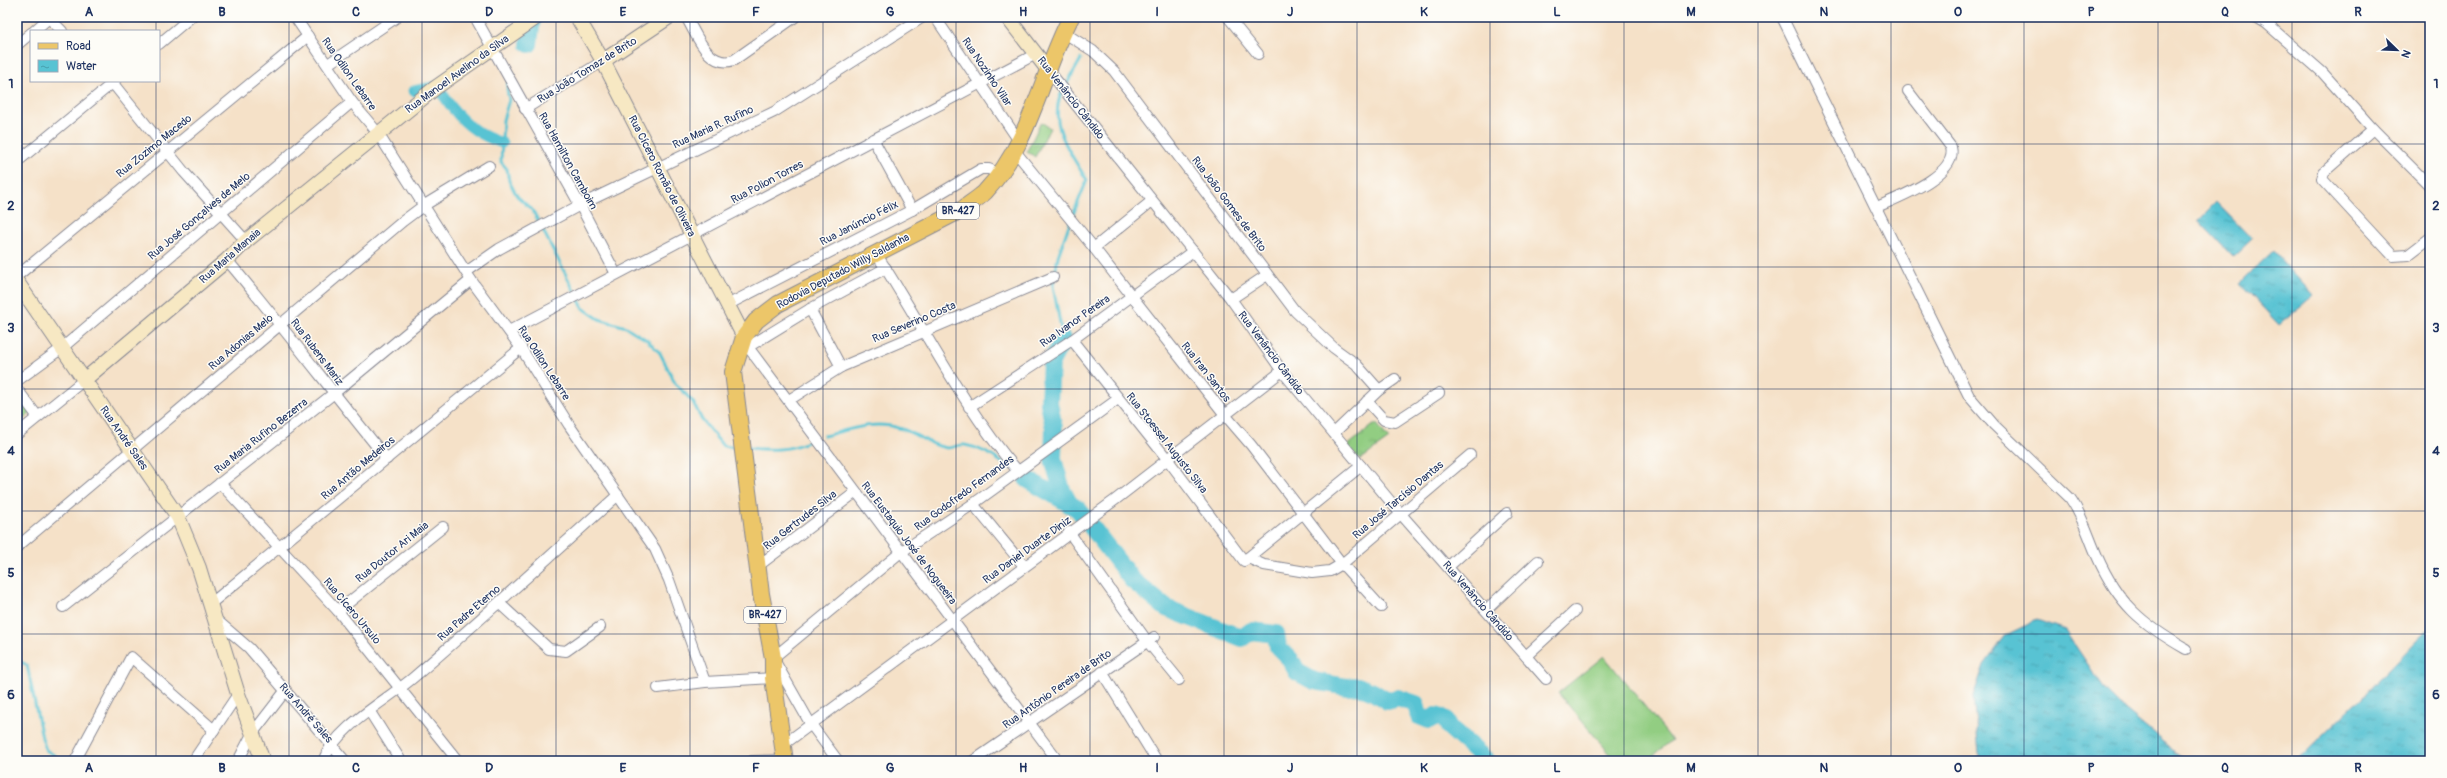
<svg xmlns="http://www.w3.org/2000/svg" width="2447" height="778" font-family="Pangolin,sans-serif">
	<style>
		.park { fill: url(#park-tufts); stroke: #567e70 }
		.pitch { fill: #92cd82; stroke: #567e70 }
		.water { fill: url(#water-ripples); stroke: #3a7998 }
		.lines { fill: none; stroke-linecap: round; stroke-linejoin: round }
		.stream { stroke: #58c3d3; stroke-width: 3 }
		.canal { stroke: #58c3d3; stroke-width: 11 }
		.river { stroke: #58c3d3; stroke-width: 18 }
		.street-casing { stroke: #888893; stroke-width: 12 }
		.secondary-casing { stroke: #888893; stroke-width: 16 }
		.primary-casing { stroke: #888893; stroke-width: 18 }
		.street { stroke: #fff; stroke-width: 10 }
		.secondary { stroke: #f7e8c3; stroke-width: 14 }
		.primary { stroke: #ecc669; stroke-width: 16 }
		.grid { fill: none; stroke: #1b2f5e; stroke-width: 1; stroke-opacity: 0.55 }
		.labels { text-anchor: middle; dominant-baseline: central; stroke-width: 3; stroke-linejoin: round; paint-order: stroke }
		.shield { fill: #fdfcf7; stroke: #5f6c8c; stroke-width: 1 }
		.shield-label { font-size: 10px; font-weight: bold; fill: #1b2f5e }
		.street-label { font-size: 11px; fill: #1b2f5e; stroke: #fdfcf7 }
		.neatline { fill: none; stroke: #1b2f5e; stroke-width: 1.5 }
		.grid-label { font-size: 13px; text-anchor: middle; font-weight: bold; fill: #1b2f5e }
	</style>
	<defs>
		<pattern id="park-tufts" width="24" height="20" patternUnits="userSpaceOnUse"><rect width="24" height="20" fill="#92cd82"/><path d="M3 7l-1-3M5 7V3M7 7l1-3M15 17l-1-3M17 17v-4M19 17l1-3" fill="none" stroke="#7db073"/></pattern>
		<pattern id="water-ripples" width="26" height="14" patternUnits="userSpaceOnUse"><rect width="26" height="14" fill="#58c3d3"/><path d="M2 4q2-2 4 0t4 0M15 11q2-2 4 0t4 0" fill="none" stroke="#489fae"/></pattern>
	</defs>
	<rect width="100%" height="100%" fill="#fdfcf7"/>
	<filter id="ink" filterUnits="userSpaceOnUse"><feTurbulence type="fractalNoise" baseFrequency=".025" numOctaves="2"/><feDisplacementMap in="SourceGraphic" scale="8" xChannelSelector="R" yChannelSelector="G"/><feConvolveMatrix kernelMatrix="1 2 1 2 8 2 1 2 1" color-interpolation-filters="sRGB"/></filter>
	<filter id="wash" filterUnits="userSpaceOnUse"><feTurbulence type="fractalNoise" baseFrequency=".012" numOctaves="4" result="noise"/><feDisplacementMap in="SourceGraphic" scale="16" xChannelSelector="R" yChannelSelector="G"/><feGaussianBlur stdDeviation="0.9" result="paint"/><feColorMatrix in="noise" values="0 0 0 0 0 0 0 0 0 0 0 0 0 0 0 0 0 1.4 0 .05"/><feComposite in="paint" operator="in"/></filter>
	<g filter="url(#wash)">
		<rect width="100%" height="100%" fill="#f5e1c8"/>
		<!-- park -->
		<g class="park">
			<path d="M1041 122 1050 128 1035 157 1027 151Z"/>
			<path d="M17 387 34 410 17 425Z"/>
			<path d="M1376 423 1389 439 1360 460 1347 446Z"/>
		</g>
		<!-- pitch -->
		<path class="pitch" d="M1604 656 1672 740 1647 761H1616L1558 693Z"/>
		<!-- water -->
		<g class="water">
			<path d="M2216 202 2252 239 2233 257 2198 220Z"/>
			<path d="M2273 251 2314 296 2279 325 2240 283Z"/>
			<path d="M2037 620 2065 630 2105 690 2126 711 2175 752 2189 761H1980L1973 697 1984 665 2006 635Z"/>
			<path d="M2430 627V761H2293L2305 753 2363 696Z"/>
		</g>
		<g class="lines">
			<!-- stream -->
			<g class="stream">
				<path d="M508 82 507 89 509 100 503 120 501 162 507 169 509 181 517 196 533 211 583 308 599 319 626 327 647 340 660 353 675 383 693 402 702 420 723 446 738 448"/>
				<path d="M1065 87 1081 59"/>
				<path d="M1062 92C1047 122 1071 155 1087 180L1072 217"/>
				<path d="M1063 339 1053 286 1058 256 1070 222"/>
				<path d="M824 436C848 430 874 420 899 428 915 432 929 446 947 448 953 448 959 444 965 445 983 448 995 458 1010 468"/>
				<path d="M748 448C769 450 790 451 809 441"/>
				<path d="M1018 473 1027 479"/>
				<path d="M17 660 27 665 42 738 46 750 63 761"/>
			</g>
			<!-- canal -->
			<path class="canal" d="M414 91 433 87C444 92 446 101 454 110 467 127 482 136 502 143"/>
			<!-- river -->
			<g class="river">
				<path d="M529 44 532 17"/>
				<path d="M1063 339 1051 362 1049 403 1054 428 1053 459 1062 490 1070 505"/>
				<path d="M1027 479 1078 509 1132 580 1166 608 1242 638 1251 631 1276 634 1278 647 1290 659 1297 672 1314 681 1347 687 1358 686 1373 692 1387 701 1398 698 1416 704 1419 716 1429 720 1436 716 1445 719 1449 727 1487 761"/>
			</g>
		</g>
	</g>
	<g filter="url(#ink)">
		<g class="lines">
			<!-- street casing -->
			<g class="street-casing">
				<g id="street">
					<path d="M48 17 62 31"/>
					<path d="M295 17 352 102 377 132 471 280 521 348 569 425 655 549 669 580 705 682 773 678"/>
					<path d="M475 17 580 205 616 274"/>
					<path d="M686 17C697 35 708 69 734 60L795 17"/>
					<path d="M935 17 1019 141"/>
					<path d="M1228 17 1258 54"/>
					<path d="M1782 17 1969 396 1994 425 2070 498C2083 516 2088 536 2097 556 2118 604 2142 624 2186 649"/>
					<path d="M2256 17 2266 23 2322 72 2373 129 2430 186"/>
					<path d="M34 31 50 17"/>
					<path d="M1063 32 1093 51 1114 71 1295 311 1334 348 1356 364 1379 390"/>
					<path d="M159 44 191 17"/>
					<path d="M17 45 31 33"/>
					<path d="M328 64 397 17"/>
					<path d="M1049 71 1231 299 1282 371 1400 513 1546 679"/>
					<path d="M111 81 184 172 246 241"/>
					<path d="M525 109 603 61"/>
					<path d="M2373 129 2324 172 2322 179 2393 256 2408 255 2430 238"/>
					<path d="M873 139 912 210"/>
					<path d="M1014 150 1094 248 1226 416 1251 445 1342 564 1381 607"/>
					<path d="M17 162 115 81"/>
					<path d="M1877 207C1897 198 1959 175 1951 147L1908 91"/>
					<path d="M1094 248 1152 201"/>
					<path d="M875 252C923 325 960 403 1017 470"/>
					<path d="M227 260C282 325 333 393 387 459"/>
					<path d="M466 272 499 249 580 205 774 112 923 17"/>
					<path d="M17 276 308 36"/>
					<path d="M1231 299 1267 275"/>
					<path d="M729 304 912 210 981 169H989L999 174"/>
					<path d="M810 309 841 367"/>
					<path d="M509 331 1036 54"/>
					<path d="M744 337 748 347 1058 761"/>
					<path d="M1072 340 1168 460 1244 561 1361 466"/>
					<path d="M748 347 810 309 886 268"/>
					<path d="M17 381 62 348 352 102"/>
					<path d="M17 389 38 417"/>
					<path d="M789 400 841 367 1053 277"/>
					<path d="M1367 401 1384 420 1395 422 1439 393"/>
					<path d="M969 407 1072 340 1193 251"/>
					<path d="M1334 433 1379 390 1395 379"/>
					<path d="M17 434 84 380"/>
					<path d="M220 483 338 611 458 761"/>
					<path d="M973 504 1024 566"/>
					<path d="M1069 532 1147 641 1179 680"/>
					<path d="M17 547 403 221 423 206 489 166"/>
					<path d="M1248 558 1264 565 1312 573 1330 571 1342 564 1470 455"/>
					<path d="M758 566 856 492"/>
					<path d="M1448 567 1507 513"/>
					<path d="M499 603 549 649 566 651 600 627"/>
					<path d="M209 605 521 348"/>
					<path d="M63 607 333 394 471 280"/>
					<path d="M1486 610 1538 561"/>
					<path d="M338 611 443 527"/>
					<path d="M213 617 249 648 345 761"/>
					<path d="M1526 656 1575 611"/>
					<path d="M1102 672 1157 761"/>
					<path d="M658 688 705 682"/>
					<path d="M370 712 401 761"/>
					<path d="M783 745 1115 500 1282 371"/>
					<path d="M75 761 131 657 214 730"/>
					<path d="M193 761 238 694"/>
					<path d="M238 761 252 734 286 690"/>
					<path d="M323 761C337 726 385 702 414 677 483 618 550 556 618 495"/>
					<path d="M752 761 785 760"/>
					<path d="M838 761 810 723 773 658 901 552 973 504 1118 399"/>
					<path d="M973 761 1154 637"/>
				</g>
			</g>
			<!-- secondary casing -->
			<g class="secondary-casing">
				<g id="secondary">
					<path d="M577 17 603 61 744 337"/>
					<path d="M1007 17 1049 71"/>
					<path d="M603 61 669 17"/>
					<path d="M17 282 178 517 199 568 238 694 263 761"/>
					<path d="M84 380 227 260 246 241 435 88 537 17"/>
				</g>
			</g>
			<!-- primary casing -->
			<g class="primary-casing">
				<path id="primary" d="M785 761 773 678V658L761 594 733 372 744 337 756 321 778 304 963 209C970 203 979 198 985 192 1031 143 1041 74 1071 17"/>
			</g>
			<!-- street -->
			<use href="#street" class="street"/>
			<!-- secondary -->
			<use href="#secondary" class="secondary"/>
			<!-- primary -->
			<use href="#primary" class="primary"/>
		</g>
	</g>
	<!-- grid -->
	<path class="grid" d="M156 17V31M289 17V761M422 17V761M556 17V761M690 17V761M823 17V761M956 17V761M1090 17V761M1224 17V761M1357 17V761M1490 17V761M1624 17V761M1758 17V761M1891 17V761M2024 17V761M2158 17V761M2292 17V761M156 81V761M17 144H2430M17 267H2430M17 389H2430M17 511H2430M17 634H2430"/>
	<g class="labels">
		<!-- shield labels -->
		<g class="shield">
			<rect x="937" y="203" width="42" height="16" rx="3"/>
			<rect x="744" y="607" width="42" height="16" rx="3"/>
		</g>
		<g class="shield-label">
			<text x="958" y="211">BR-427</text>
			<text x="765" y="615">BR-427</text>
		</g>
		<!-- street labels -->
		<g class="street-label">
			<text transform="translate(587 70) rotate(-32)">Rua João Tomaz de Brito</text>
			<text transform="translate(987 72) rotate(56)">Rua Nozinho Vilar</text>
			<text transform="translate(349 74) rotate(55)">Rua Odilon Lebarre</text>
			<text transform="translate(457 74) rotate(-36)">Rua Manoel Avelino da Silva</text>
			<text transform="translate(1071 98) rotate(52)">Rua Venâncio Cândido</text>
			<text transform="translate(713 127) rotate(-25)">Rua Maria R. Rufino</text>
			<text transform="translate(154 146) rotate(-39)">Rua Zozimo Macedo</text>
			<text transform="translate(568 161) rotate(61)">Rua Hamilton Camboim</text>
			<text transform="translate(662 176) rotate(63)">Rua Cícero Romão de Oliveira</text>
			<text transform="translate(767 182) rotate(-28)">Rua Polion Torres</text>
			<text transform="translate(1229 204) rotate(53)">Rua João Gomes de Brito</text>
			<text transform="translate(199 216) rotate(-40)">Rua José Gonçalves de Melo</text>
			<text transform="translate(859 223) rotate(-27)">Rua Janúncio Félix</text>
			<text transform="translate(230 256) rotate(-41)">Rua Maria Manaia</text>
			<text transform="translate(843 271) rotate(-28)">Rodovia Deputado Willy Saldanha</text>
			<text transform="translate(1075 321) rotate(-35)">Rua Ivanor Pereira</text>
			<text transform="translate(914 322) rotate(-23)">Rua Severino Costa</text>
			<text transform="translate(241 342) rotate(-40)">Rua Adonias Melo</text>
			<text transform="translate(317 352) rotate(53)">Rua Rubens Mariz</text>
			<text transform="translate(1271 353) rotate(53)">Rua Venâncio Cândido</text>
			<text transform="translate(544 363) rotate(57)">Rua Odilon Lebarre</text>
			<text transform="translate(1206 372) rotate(52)">Rua Iran Santos</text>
			<text transform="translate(261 436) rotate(-38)">Rua Maria Rufino Bezerra</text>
			<text transform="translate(124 438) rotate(55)">Rua André Sales</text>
			<text transform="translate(1167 443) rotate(52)">Rua Stoessel Augusto Silva</text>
			<text transform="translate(358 468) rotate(-40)">Rua Antão Medeiros</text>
			<text transform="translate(964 493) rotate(-36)">Rua Godofredo Fernandes</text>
			<text transform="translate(1398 500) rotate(-40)">Rua José Tarcísio Dantas</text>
			<text transform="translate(800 520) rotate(-38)">Rua Gertrudes Silva</text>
			<text transform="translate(909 543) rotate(53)">Rua Eustaquio José de Nogueeira</text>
			<text transform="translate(1027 550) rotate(-36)">Rua Daniel Duarte Diniz</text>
			<text transform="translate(392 552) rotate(-39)">Rua Doutor Ari Maia</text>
			<text transform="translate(1478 601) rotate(49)">Rua Venâncio Cândido</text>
			<text transform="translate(352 611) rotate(50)">Rua Cícero Ursulo</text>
			<text transform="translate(469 613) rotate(-41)">Rua Padre Eterno</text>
			<text transform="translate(1057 689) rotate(-35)">Rua Antônio Pereira de Brito</text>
			<text transform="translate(306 713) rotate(49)">Rua André Sales</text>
		</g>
	</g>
	<!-- margin -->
	<rect width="2447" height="778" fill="none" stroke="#fdfcf7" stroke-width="44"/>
	<!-- legend -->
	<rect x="30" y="30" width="130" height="52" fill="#fdfcf7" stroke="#a3aaba"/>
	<rect x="38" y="43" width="20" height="6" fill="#ecc669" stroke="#a3aaba"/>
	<text x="66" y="50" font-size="12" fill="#1b2f5e">Road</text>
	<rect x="38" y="60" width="20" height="12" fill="url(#water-ripples)" stroke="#a3aaba"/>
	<text x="66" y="70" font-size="12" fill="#1b2f5e">Water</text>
	<!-- north arrow -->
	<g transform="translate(2397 50) rotate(113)" stroke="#fdfcf7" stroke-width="3" paint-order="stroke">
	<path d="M0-3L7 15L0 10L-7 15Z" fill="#1b2f5e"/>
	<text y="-6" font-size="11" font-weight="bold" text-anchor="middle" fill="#1b2f5e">N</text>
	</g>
	<rect x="22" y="22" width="2403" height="734" class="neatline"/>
	<g class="grid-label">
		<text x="89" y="16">A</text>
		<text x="222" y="16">B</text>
		<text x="356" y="16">C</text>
		<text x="489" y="16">D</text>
		<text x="623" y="16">E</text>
		<text x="756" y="16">F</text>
		<text x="890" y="16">G</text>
		<text x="1023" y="16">H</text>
		<text x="1157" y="16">I</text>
		<text x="1290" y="16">J</text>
		<text x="1424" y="16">K</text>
		<text x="1557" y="16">L</text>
		<text x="1691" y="16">M</text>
		<text x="1824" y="16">N</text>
		<text x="1958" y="16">O</text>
		<text x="2091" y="16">P</text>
		<text x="2225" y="16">Q</text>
		<text x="2358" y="16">R</text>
		<text x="11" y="88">1</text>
		<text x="2436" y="88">1</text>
		<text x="11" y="210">2</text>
		<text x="2436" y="210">2</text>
		<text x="11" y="332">3</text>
		<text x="2436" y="332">3</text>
		<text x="11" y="455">4</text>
		<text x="2436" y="455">4</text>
		<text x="11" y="577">5</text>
		<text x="2436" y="577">5</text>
		<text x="11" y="699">6</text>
		<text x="2436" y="699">6</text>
		<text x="89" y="772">A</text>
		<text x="222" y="772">B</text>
		<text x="356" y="772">C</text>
		<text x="489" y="772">D</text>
		<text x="623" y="772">E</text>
		<text x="756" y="772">F</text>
		<text x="890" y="772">G</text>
		<text x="1023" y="772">H</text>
		<text x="1157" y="772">I</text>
		<text x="1290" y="772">J</text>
		<text x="1424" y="772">K</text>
		<text x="1557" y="772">L</text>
		<text x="1691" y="772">M</text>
		<text x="1824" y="772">N</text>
		<text x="1958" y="772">O</text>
		<text x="2091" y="772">P</text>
		<text x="2225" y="772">Q</text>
		<text x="2358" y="772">R</text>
	</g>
</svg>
